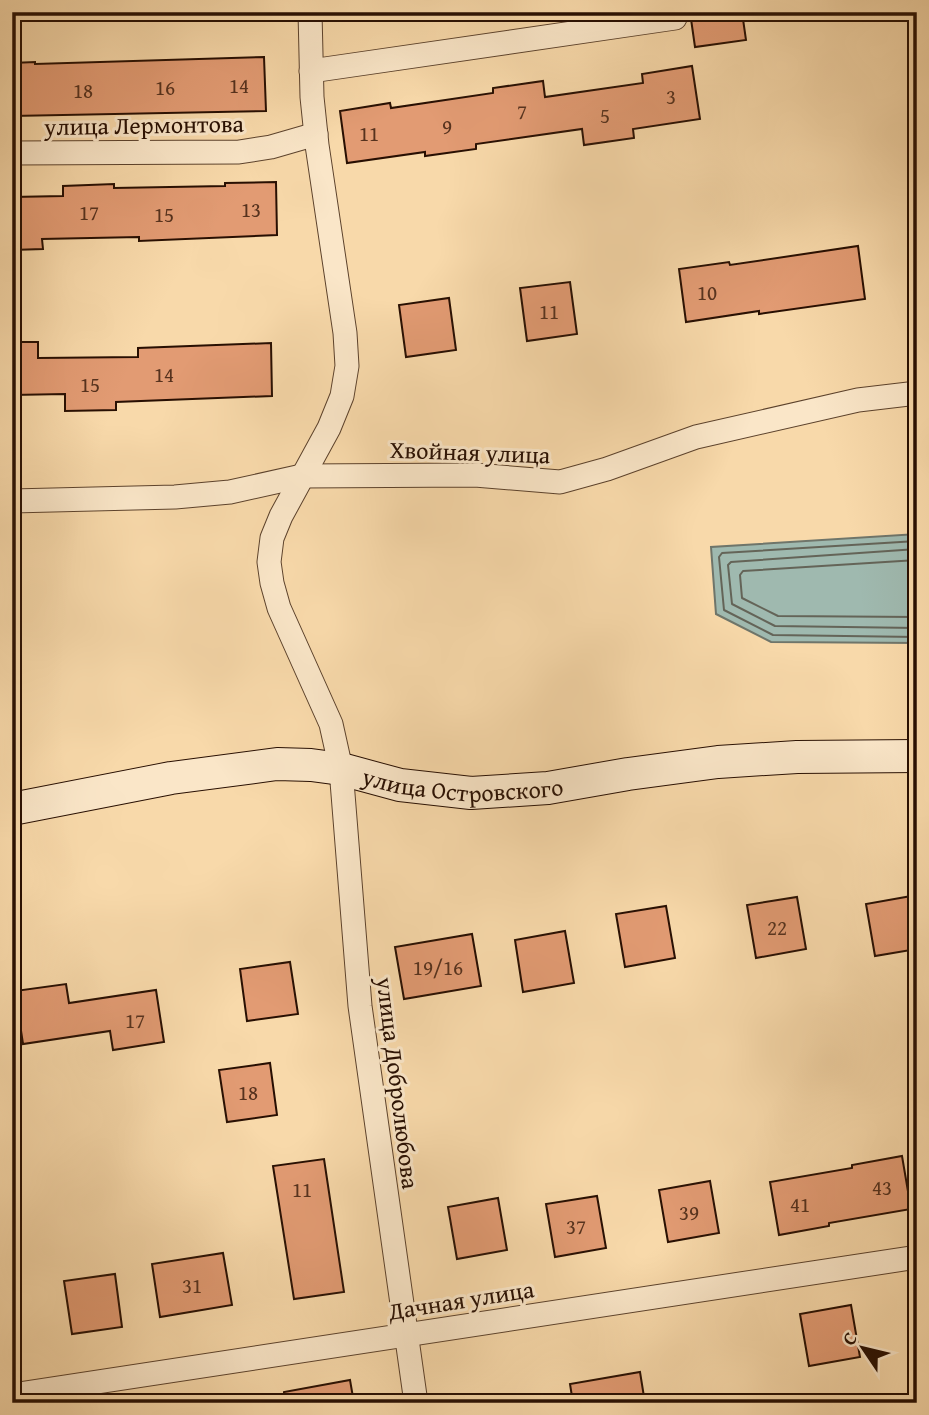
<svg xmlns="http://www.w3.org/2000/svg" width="929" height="1415" font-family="'Gentium Book Plus',serif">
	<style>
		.water { fill: #9fb9af; stroke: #6f756a; stroke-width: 2 }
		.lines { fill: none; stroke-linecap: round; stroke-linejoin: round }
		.shore { stroke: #646458; stroke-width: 2 }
		.building { fill: #e29b73; stroke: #280f02; stroke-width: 2 }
		.street-casing { stroke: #5c422c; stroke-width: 25 }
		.secondary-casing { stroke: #280f02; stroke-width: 34 }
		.street { stroke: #fae6c8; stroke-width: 23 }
		.secondary { stroke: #fae6c8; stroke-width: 32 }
		.labels { text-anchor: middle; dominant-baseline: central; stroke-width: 6; stroke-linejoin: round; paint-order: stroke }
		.number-label { font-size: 21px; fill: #56321e }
		.street-label { font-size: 24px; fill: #280f02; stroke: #fae6c8 }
	</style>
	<rect width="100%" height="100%" fill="#f8d9aa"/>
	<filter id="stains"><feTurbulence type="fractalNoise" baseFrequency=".00286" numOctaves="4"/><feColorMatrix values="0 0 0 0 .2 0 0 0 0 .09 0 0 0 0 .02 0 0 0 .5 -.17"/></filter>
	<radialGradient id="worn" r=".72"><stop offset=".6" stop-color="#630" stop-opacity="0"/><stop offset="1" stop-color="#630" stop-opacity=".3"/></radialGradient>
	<!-- water -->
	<path class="water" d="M917 534V643L771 642 716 614 711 547Z"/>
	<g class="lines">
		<!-- shore -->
		<g class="shore">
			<path d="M917 541 722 553 719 557 724 610 773 635 917 637"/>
			<path d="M917 549 731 562 728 565 732 604 775 626 917 628"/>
			<path d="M917 560 743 571 740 575 742 598 778 616 917 617"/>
		</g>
	</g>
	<!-- building -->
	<g class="building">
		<path d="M690 12H742L746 40 695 47Z"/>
		<path d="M264 57 266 111 12 116V63L35 62V64Z"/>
		<path d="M692 66 700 119 633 129 634 138 584 145 582 129 476 144V149L425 156V152L347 163 340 111 390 103 391 108 493 93V88L543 81 545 97 643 83 642 74Z"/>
		<path d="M276 182 277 235 139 241V237L42 239 43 249 12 250V197L63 196V186L114 184V188L225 186V183Z"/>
		<path d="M858 246 865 299 759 314V311L686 322 679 269 729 262 730 265Z"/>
		<path d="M570 282 577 334 527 341 520 288Z"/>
		<path d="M449 298 456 350 406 357 399 305Z"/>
		<path d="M12 342H38V358L138 357V348L271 343 272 396 116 402V410L65 411V394L12 395Z"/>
		<path d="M917 895V949L875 956 866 904Z"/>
		<path d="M797 897 806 949 756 958 747 905Z"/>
		<path d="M666 906 675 958 625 967 616 914Z"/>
		<path d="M565 931 574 983 523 992 515 940Z"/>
		<path d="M472 934 481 986 404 999 395 947Z"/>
		<path d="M290 962 298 1014 247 1021 240 969Z"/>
		<path d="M66 984 69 1003 156 990 164 1042 113 1050 110 1031 23 1044 15 991Z"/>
		<path d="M270 1063 277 1115 227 1122 219 1070Z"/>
		<path d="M902 1156 911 1209 829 1223V1226L779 1235 770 1182 852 1168V1165Z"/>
		<path d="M324 1159 344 1292 294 1299 273 1166Z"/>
		<path d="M710 1181 719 1233 668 1242 659 1190Z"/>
		<path d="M597 1196 606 1248 555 1257 546 1204Z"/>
		<path d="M498 1198 507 1250 457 1259 448 1207Z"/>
		<path d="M223 1253 232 1305 160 1317 152 1264Z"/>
		<path d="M115 1274 122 1327 72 1334 64 1281Z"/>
		<path d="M851 1305 860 1357 809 1366 800 1314Z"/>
		<path d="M640 1372 645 1403H573L570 1384Z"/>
		<path d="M350 1380 354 1403H284V1392Z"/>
	</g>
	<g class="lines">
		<!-- street casing -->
		<g class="street-casing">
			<g id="street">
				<path d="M310 12 312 97 317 145 345 333 347 366 342 396 329 428 281 516 272 538 269 562 272 583 279 608 331 724 341 769 360 1006 416 1403"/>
				<path d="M311 71 675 18"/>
				<path d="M12 153 239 152 271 147 316 134"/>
				<path d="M12 501 175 497 230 492 302 476 475 475 560 482 607 469 696 437 858 400 917 393"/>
				<path d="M12 1395 917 1257"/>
			</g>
		</g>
		<!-- secondary casing -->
		<g class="secondary-casing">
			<g id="secondary">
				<path id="s1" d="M12 809 171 778 277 764 311 765 341 769 400 785 471 793 548 788 628 774 718 762 797 757 917 756"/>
			</g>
		</g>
		<!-- street -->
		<use href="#street" class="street"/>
		<!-- secondary -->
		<use href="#secondary" class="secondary"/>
	</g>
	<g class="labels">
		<!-- number labels -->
		<g class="number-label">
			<text x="239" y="85">14</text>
			<text x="165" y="87">16</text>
			<text x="83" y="90">18</text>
			<text x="671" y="96">3</text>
			<text x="522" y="111">7</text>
			<text x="605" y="115">5</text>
			<text x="447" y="126">9</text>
			<text x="369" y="133">11</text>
			<text x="251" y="209">13</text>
			<text x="89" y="212">17</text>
			<text x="164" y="214">15</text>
			<text x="707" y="292">10</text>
			<text x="549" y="311">11</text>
			<text x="164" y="374">14</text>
			<text x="90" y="384">15</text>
			<text x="777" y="927">22</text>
			<text x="438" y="967">19/16</text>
			<text x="135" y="1020">17</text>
			<text x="248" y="1092">18</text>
			<text x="882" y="1187">43</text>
			<text x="302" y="1189">11</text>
			<text x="800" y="1204">41</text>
			<text x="689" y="1212">39</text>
			<text x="576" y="1226">37</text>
			<text x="192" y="1285">31</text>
		</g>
		<!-- street labels -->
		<g class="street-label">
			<text transform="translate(144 125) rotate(-1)">улица Лермонтова</text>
			<text transform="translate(470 452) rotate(2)">Хвойная улица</text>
			<text stroke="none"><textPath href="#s1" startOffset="457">улица Островского</textPath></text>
			<text transform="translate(398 1083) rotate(83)">улица Добролюбова</text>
			<text transform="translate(461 1300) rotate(-9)">Дачная улица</text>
		</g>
	</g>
	<!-- margin -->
	<rect width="929" height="1415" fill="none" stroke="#f8d9aa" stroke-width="42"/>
	<rect x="14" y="14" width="901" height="1387" fill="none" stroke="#280f02" stroke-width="3.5"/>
	<rect x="21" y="21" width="887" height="1373" fill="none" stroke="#280f02" stroke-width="2"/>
	<!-- north arrow -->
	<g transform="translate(863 1348) rotate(305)" stroke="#fae6c8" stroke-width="5" paint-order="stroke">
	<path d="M0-5L12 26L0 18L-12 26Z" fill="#280f02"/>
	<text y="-10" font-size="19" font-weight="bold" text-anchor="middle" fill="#280f02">С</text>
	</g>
	<rect width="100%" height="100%" filter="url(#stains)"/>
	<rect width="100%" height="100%" fill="url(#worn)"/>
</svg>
